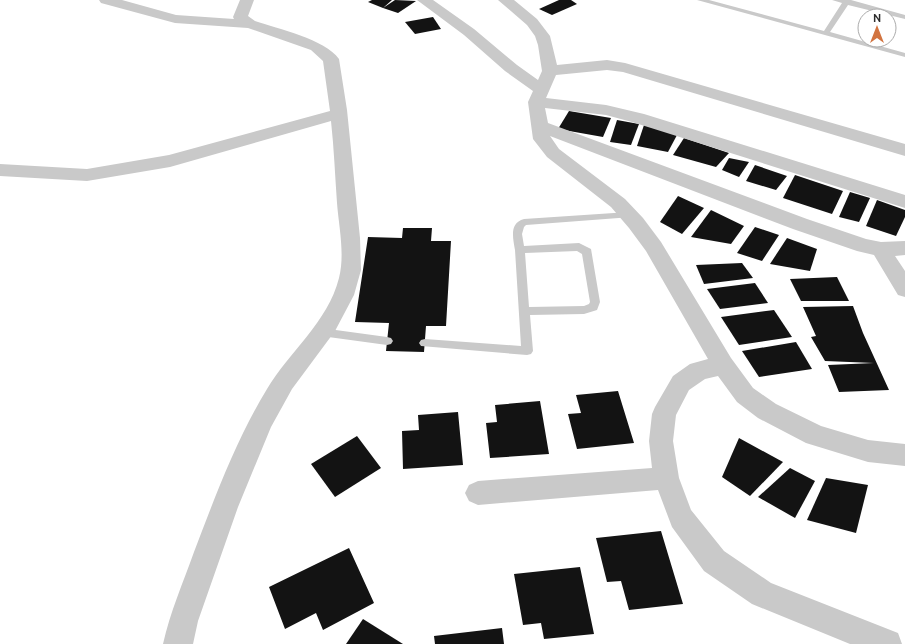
<svg xmlns="http://www.w3.org/2000/svg" width="905" height="644" font-family="Ubuntu,sans-serif">
	<style>
		.building { fill: #131313 }
		.lines { fill: none; stroke-linecap: round; stroke-linejoin: round }
		.lane { fill: #c9c9c9; fill-rule: evenodd }
		.street { fill: #c9c9c9; fill-rule: evenodd }
	</style>
	<rect width="100%" height="100%" fill="#fff"/>
	<!-- building -->
	<g class="building">
		<path d="M372 0H392L383 8 395 0 416 1 398 13 383 8 368 2Z"/>
		<path d="M559 0H571L577 4 552 15 539 9Z"/>
		<path d="M433 17 441 29 415 34 405 22Z"/>
		<path d="M569 111 611 118 603 137 558 129Z"/>
		<path d="M617 120 639 124 631 145 610 142Z"/>
		<path d="M644 125 677 135 668 152 637 146Z"/>
		<path d="M684 138 729 153 716 167 673 155Z"/>
		<path d="M729 158 749 162 739 177 722 170Z"/>
		<path d="M755 165 787 176 776 190 746 181Z"/>
		<path d="M795 175 843 191 832 214 783 198Z"/>
		<path d="M850 192 870 198 859 222 839 217Z"/>
		<path d="M678 196 704 208 682 234 660 222Z"/>
		<path d="M877 200 905 210V217L896 236 866 226Z"/>
		<path d="M711 210 744 226 731 244 691 237Z"/>
		<path d="M755 227 779 235 762 261 737 253Z"/>
		<path d="M403 228H432L431 241H451L446 326H426L424 352 386 351 389 323 355 322 368 237 402 238Z"/>
		<path d="M787 238 817 249 810 271 770 264Z"/>
		<path d="M742 263 753 278 704 284 696 265Z"/>
		<path d="M837 277 849 301H801L790 279Z"/>
		<path d="M755 283 768 303 720 309 707 289Z"/>
		<path d="M853 306 863 333 889 390 839 392 828 365 874 363 825 361 811 337 816 336 803 307Z"/>
		<path d="M774 310 792 337 739 345 721 317Z"/>
		<path d="M796 342 812 369 759 377 742 351Z"/>
		<path d="M618 391 634 443 577 449 568 414 581 413 576 395Z"/>
		<path d="M540 401 549 454 490 458 486 423 497 422 495 405Z"/>
		<path d="M458 412 463 465 403 469 402 431 419 430 418 415Z"/>
		<path d="M357 436 381 468 335 497 311 464Z"/>
		<path d="M739 438 783 462 750 496 722 477Z"/>
		<path d="M790 468 815 481 795 518 758 497Z"/>
		<path d="M826 478 868 485 856 533 807 520Z"/>
		<path d="M661 531 683 604 629 610 621 581 607 582 596 538Z"/>
		<path d="M349 548 374 603 323 630 316 613 285 629 269 587Z"/>
		<path d="M580 567 594 634 544 639 541 623 523 625 514 574Z"/>
		<path d="M363 619 403 644H346Z"/>
		<path d="M502 628 504 644H435L434 636Z"/>
	</g>
	<g class="lines">
		<!-- lane -->
		<g class="lane">
			<path d="M697 0H709L824 31 842 3 832 0H851L905 15V19L848 5 830 32 905 53V57Z"/>
			<path d="M629 212 632 213 634 215 632 217 526 225 524 227 522 234 524 246 579 243 591 249 600 302 597 310 584 314 530 315 533 351 531 354 527 355 421 346 419 343 421 340 425 339 521 346 515 250C513 238 509 223 524 219ZM577 251 582 254 590 302 589 304 584 306 529 307 525 253Z"/>
			<path d="M321 328 387 337 391 338 393 341 391 344 387 345 321 336 317 335 315 332 317 329Z"/>
		</g>
		<!-- street -->
		<g class="street">
			<path d="M99 0H122L176 15 234 19 233 17 240 0H254L248 16 255 21C278 29 325 39 339 59L347 110 360 238 361 270 354 295 335 331 292 389 271 427 238 507 198 621 193 644H163C170 612 183 583 194 552 215 497 236 440 267 389 289 352 328 322 339 278 345 254 339 228 337 203 335 176 334 148 331 121L170 167 87 181 0 176V164L87 169 169 155 330 111 323 61 311 50 248 28 175 23 101 3Z"/>
			<path d="M417 0H433L474 29 517 65 538 80 542 71 538 45 535 36 527 25 498 0H514L537 19 550 36 557 65 607 60 625 63 905 144V156L623 72 607 70 556 75 546 98 606 105 644 114 905 195V208L632 122 606 115 545 108 548 123 807 219 866 239 881 242 905 241V255L895 256 905 271V297L898 295 874 255 857 251 793 229 550 136 559 149 625 199 643 218 661 242 731 358 753 388 776 404 821 426 868 440 905 444V466L868 462 806 443 758 418 737 402 718 376 705 379 689 390 676 415 673 441 679 478 691 510 724 551 771 583 898 633 902 644H850L752 604 704 571 672 527 658 490 478 505 469 501 465 493 469 485 478 481 652 468 649 441 652 414 655 407 673 376 690 364 708 359 646 251 629 228 611 207 547 157 533 139 528 102 533 91 505 71 464 35Z"/>
		</g>
	</g>
	<!-- north arrow -->
	<g transform="translate(877 28)"><circle r="19" fill="#ffffff" stroke="#ababab"/>
	<path d="M0-3L7 15L0 10L-7 15Z" fill="#d27440"/>
	<text y="-6" font-size="11" font-weight="bold" text-anchor="middle" fill="#2c2c2c">N</text>
	</g>
</svg>
